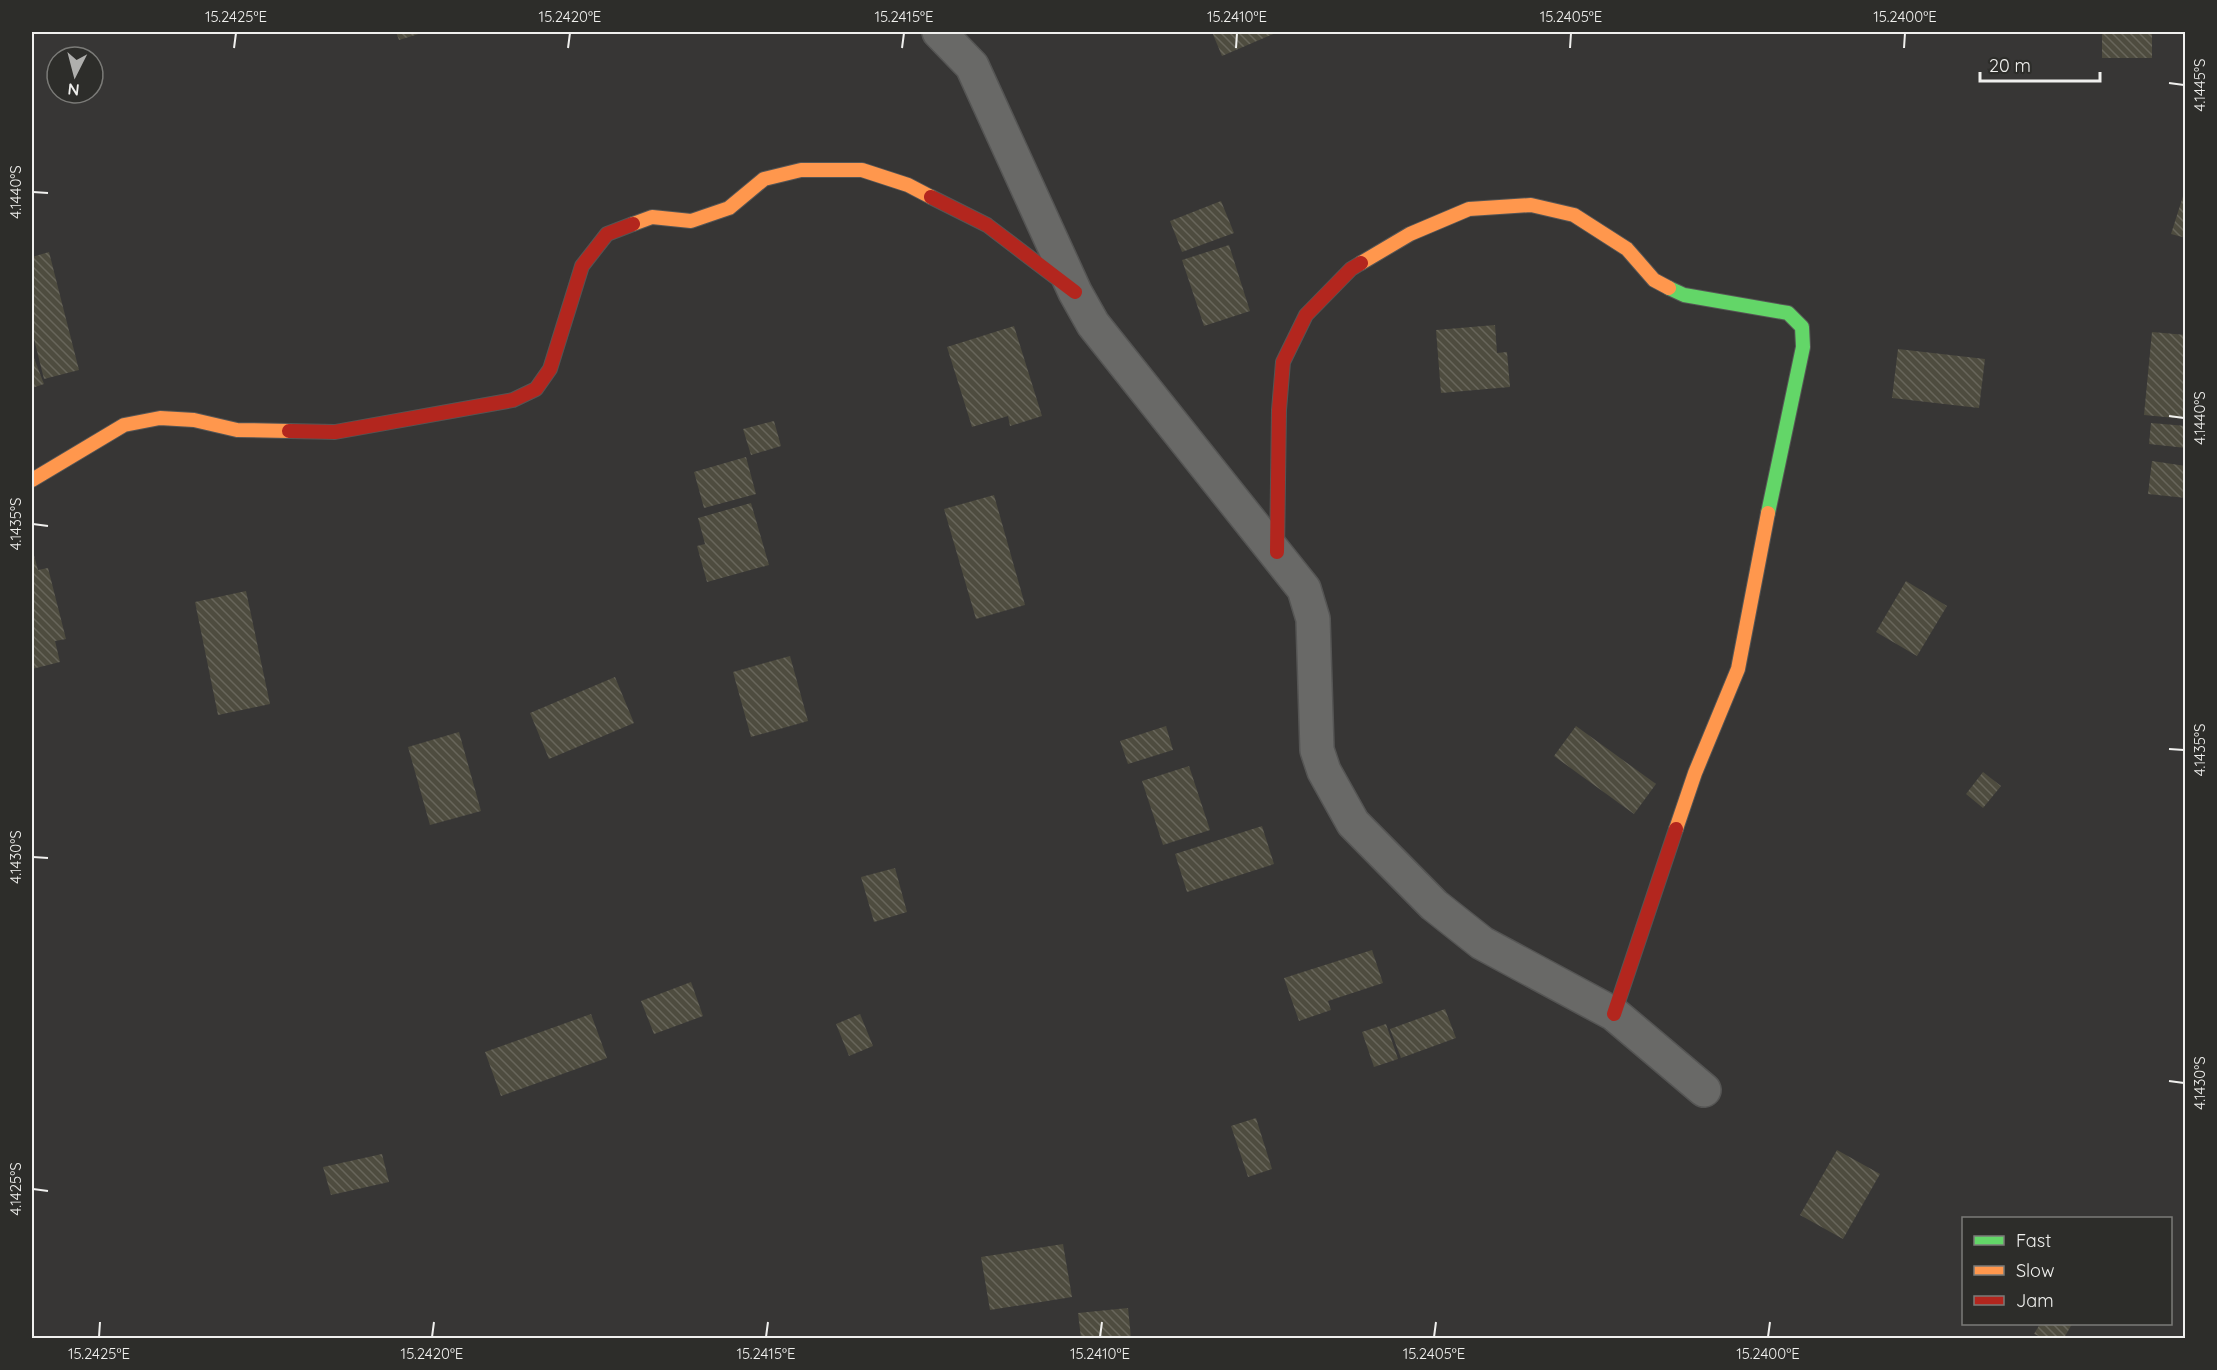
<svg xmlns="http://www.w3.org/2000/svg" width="2217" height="1370" font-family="Quicksand,sans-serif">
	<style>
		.building { fill: url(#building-back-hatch) }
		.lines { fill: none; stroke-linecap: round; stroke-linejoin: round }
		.street-casing { stroke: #555554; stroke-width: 36 }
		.fast-casing { stroke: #555554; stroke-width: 16 }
		.slow-casing { stroke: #555554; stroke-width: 16 }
		.jam-casing { stroke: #555554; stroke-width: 16 }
		.street { stroke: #696967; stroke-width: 33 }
		.fast { stroke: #63d668; stroke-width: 14 }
		.slow { stroke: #ff974d; stroke-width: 14 }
		.jam { stroke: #b3261e; stroke-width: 14 }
		.ticks { fill: none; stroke: #f0f0ee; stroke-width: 2 }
		.neatline { fill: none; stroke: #f0f0ee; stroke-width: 2 }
		.ticks-label { font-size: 15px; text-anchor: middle; fill: #f0f0ee }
	</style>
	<defs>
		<pattern id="building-back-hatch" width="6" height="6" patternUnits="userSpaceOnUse" patternTransform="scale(1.5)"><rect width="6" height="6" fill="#4e4c3f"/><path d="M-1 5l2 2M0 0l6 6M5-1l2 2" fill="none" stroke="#68665b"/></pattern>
	</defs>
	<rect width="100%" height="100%" fill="#373635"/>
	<!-- building -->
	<g class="building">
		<path d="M396 32H425L399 40Z"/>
		<path d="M1212 32H1278L1222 56Z"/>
		<rect x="2102" y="32" width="50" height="26"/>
		<path d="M2185 190H2186V238L2171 234Z"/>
		<path d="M1221 201 1234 233 1182 252 1170 221Z"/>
		<path d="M1229 245 1250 311 1204 326 1182 260Z"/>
		<path d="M49 252 79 370 44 379 32 331V257Z"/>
		<path d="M1495 325 1497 353 1507 352 1510 387 1441 393 1436 330Z"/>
		<path d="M1014 326 1042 416 1010 426 1008 416 972 427 947 347Z"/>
		<path d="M2152 332 2186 335V419L2144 415Z"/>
		<path d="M1898 349 1985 359 1979 408 1892 398Z"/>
		<path d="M32 353 44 384 32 388Z"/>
		<path d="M774 421 781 446 751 455 743 429Z"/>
		<path d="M2151 423 2186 426V448L2149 444Z"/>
		<path d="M746 457 756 494 704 508 694 472Z"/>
		<path d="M2152 461 2186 466V498L2148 494Z"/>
		<path d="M994 495 1025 605 976 619 944 509Z"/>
		<path d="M751 503 769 565 707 582 697 546 705 544 698 518Z"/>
		<path d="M32 548 38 570 48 568 66 639 55 641 60 662 32 669Z"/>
		<path d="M1906 581 1947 606 1917 656 1876 632Z"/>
		<path d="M246 591 270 704 218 715 195 602Z"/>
		<path d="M790 656 808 721 751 737 733 672Z"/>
		<path d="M615 677 634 723 549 759 530 713Z"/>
		<path d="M1166 726 1173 750 1128 764 1120 741Z"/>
		<path d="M1576 726 1656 784 1634 814 1554 756Z"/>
		<path d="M459 732 481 811 430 825 408 747Z"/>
		<path d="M1189 766 1210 830 1163 845 1142 781Z"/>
		<path d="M1983 772 2001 786 1983 808 1966 794Z"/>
		<path d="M1262 826 1274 864 1187 892 1175 854Z"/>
		<path d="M895 868 907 912 874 922 861 877Z"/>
		<path d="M1372 950 1383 983 1328 1001 1331 1010 1299 1021 1284 978Z"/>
		<path d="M691 982 703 1016 654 1034 641 1001Z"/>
		<path d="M1445 1009 1456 1038 1401 1058 1390 1029Z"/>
		<path d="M591 1014 607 1058 501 1096 485 1052Z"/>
		<path d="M860 1014 873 1046 849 1056 836 1024Z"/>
		<path d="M1386 1024 1398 1059 1374 1067 1362 1032Z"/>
		<path d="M1256 1118 1272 1169 1248 1177 1231 1126Z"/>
		<path d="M1837 1150 1880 1174 1843 1239 1800 1215Z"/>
		<path d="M382 1154 389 1182 331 1195 323 1167Z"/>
		<path d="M1063 1244 1072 1297 990 1310 981 1257Z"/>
		<path d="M1128 1308 1131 1338H1081L1078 1313Z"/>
		<path d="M2040 1324H2072L2064 1338H2044L2034 1334Z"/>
	</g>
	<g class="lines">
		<!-- street casing -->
		<g class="street-casing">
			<path id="street" d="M939 32 972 66 1075 292 1093 324 1304 589 1313 619 1317 750 1324 771 1353 823 1434 905 1482 943 1614 1014 1704 1090"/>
		</g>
		<!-- fast casing -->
		<g class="fast-casing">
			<path id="fast" d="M1669 288 1684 295 1788 313 1802 327 1803 347 1768 513"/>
		</g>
		<!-- slow casing -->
		<g class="slow-casing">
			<g id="slow">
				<path d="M633 224 652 217 691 221 729 208 764 179 801 170H862L908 185 931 197"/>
				<path d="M1361 263 1410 234 1469 209 1531 205 1574 215 1627 249 1654 280 1669 288"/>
				<path d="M32 480 124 425 160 418 194 420 237 430 289 431"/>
				<path d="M1676 829 1695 773 1738 669 1768 513"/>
			</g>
		</g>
		<!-- jam casing -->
		<g class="jam-casing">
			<g id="jam">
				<path d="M931 197 987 225 1075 292"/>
				<path d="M289 431 335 432 513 400 536 389 550 369 582 266 607 234 633 224"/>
				<path d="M1277 552 1279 410 1283 362 1306 315 1351 269 1361 263"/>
				<path d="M1614 1014 1676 829"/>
			</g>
		</g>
		<!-- street -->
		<use href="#street" class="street"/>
		<!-- fast -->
		<use href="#fast" class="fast"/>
		<!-- slow -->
		<use href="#slow" class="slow"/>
		<!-- jam -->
		<use href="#jam" class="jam"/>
	</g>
	<!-- ticks -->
	<path class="ticks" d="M234 48 236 33M568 48 570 33M902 48 904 33M1236 48 1237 33M1570 48 1571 33M1904 48 1905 33M2169 83 2184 85M33 192 48 193M2169 416 2184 418M33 524 48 526M2169 749 2184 750M33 857 48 858M2169 1081 2184 1083M33 1189 48 1191M99 1337 100 1322M432 1337 434 1322M766 1337 768 1322M1100 1337 1102 1322M1434 1337 1436 1322M1768 1337 1770 1322"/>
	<!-- border -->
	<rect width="2217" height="1370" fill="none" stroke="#2d2d2a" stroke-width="66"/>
	<!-- legend -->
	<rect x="1962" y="1217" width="210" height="108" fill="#2d2d2a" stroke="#7b7b78" stroke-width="1.5"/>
	<rect x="1974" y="1236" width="30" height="9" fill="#63d668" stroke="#7b7b78" stroke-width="1.5"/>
	<text x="2016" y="1247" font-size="18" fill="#f0f0ee">Fast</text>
	<rect x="1974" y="1266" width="30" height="9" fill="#ff974d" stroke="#7b7b78" stroke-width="1.5"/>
	<text x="2016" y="1277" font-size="18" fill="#f0f0ee">Slow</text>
	<rect x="1974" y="1296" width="30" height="9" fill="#b3261e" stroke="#7b7b78" stroke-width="1.5"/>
	<text x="2016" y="1307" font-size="18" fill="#f0f0ee">Jam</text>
	<!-- north arrow -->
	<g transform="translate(75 75) rotate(186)"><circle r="28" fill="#2d2d2a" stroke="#7b7b78" stroke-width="1.5"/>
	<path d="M0-4.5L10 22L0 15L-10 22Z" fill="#afafad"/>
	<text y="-9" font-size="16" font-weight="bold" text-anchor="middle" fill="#f0f0ee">N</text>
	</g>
	<!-- scale -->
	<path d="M1980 72v9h120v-9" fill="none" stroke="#f0f0ee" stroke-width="3"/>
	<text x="1989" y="72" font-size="18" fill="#f0f0ee" stroke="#2d2d2a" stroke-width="4.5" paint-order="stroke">20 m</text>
	<rect x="33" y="33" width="2151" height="1304" class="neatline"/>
	<g class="ticks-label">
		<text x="236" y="22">15.2425°E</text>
		<text x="570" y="22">15.2420°E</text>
		<text x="904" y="22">15.2415°E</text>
		<text x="1237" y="22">15.2410°E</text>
		<text x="1571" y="22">15.2405°E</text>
		<text x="1905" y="22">15.2400°E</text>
		<text transform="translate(2200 85) rotate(-90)" y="5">4.1445°S</text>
		<text transform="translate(16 192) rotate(-90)" y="5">4.1440°S</text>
		<text transform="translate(2200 418) rotate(-90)" y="5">4.1440°S</text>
		<text transform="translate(16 524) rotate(-90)" y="5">4.1435°S</text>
		<text transform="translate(2200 750) rotate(-90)" y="5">4.1435°S</text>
		<text transform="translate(16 857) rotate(-90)" y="5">4.1430°S</text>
		<text transform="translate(2200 1083) rotate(-90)" y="5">4.1430°S</text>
		<text transform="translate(16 1189) rotate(-90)" y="5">4.1425°S</text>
		<text x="99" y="1359">15.2425°E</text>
		<text x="432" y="1359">15.2420°E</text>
		<text x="766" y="1359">15.2415°E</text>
		<text x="1100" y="1359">15.2410°E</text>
		<text x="1434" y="1359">15.2405°E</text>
		<text x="1768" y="1359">15.2400°E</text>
	</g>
</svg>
